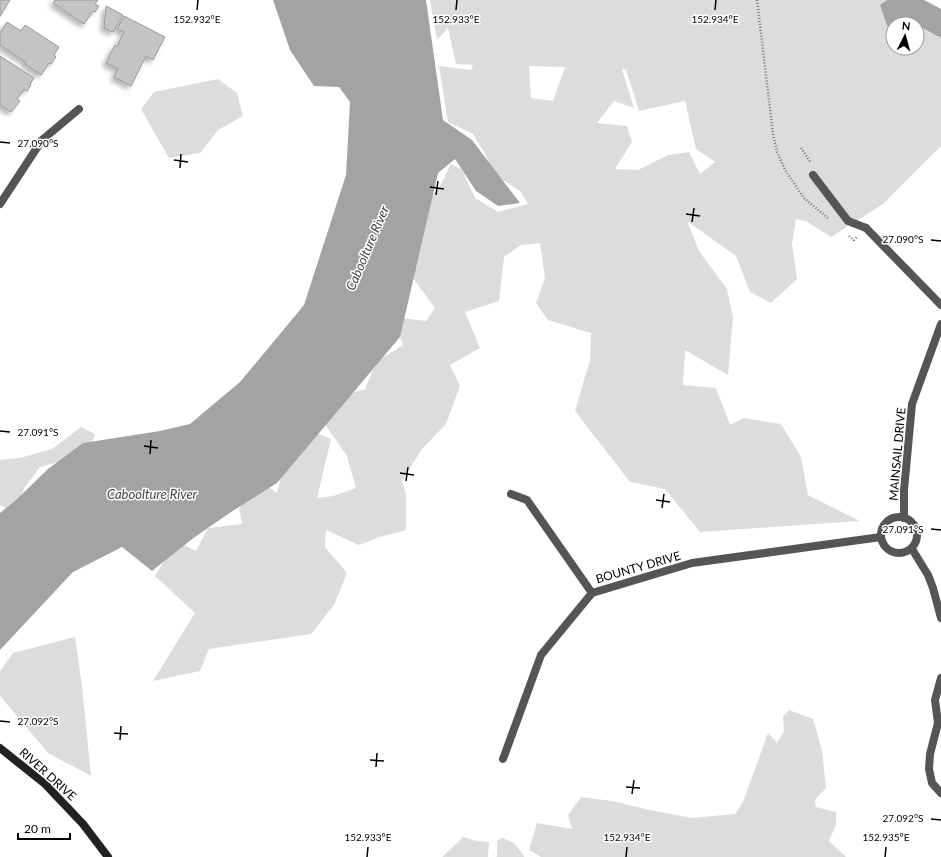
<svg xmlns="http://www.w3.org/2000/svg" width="941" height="857" font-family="Lato,sans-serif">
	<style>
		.green { fill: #dcdcdc; fill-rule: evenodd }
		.water { fill: #a3a3a3 }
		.building { fill: #c4c4c4; stroke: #999; filter: url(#shadow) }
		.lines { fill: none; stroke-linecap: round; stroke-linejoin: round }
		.path { stroke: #777; stroke-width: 2.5; stroke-dasharray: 1 2; stroke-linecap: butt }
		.service { stroke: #555; stroke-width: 8 }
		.minor { stroke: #555; stroke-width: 8 }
		.secondary { stroke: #222; stroke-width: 8 }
		.ticks { fill: none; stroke: #000; stroke-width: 1.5 }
		.labels { text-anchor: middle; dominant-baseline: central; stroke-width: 3; stroke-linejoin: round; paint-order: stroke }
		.street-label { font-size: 12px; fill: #000; stroke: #fff }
		.water-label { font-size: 13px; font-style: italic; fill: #444; stroke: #fff }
		.ticks-label { font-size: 10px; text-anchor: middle; fill: #000; stroke: #fff; stroke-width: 3; stroke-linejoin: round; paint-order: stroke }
	</style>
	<defs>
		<filter id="shadow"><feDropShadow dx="-3.5" dy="3.5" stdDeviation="2" flood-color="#0004"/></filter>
	</defs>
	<rect width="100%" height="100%" fill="#fff"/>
	<!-- green -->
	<g class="green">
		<path d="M430 0H887L880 5 887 26 893 27V48H917V25L941 38V146L883 204 831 237 806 221 796 219 792 244 797 279 771 303 750 292 736 256 687 221 699 251 727 289 733 317 728 375 685 350 683 385 716 388 730 425 744 418 781 424 801 457 808 495 860 521 700 532 665 489 630 482 575 411 590 360 591 333 548 320 536 303 545 278 540 243 521 245 504 257 499 301 465 312 480 348 450 365 460 386 446 424 422 449 402 481 406 494V530L380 537 359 545 326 530 325 547 347 573 334 605 311 634 209 649 200 671 153 681 195 613 155 576 176 541 196 551 208 528 242 524 239 509 257 479 277 493 282 472 316 433 331 439 317 498 333 496 356 488 347 456 324 423 340 396 365 389 376 362 403 345 392 317 426 321 435 308 407 270 417 211 439 188 451 164 462 170 475 198 498 212 528 204 520 191 495 175 485 154 473 134 448 122 439 66 471 70 473 65 456 64 448 28 437 40ZM529 66 565 67 553 101 531 98ZM622 69 626 70 639 111 685 101 696 149 715 162 700 174 689 152 668 155 638 170 615 169 632 142 627 126 597 123 614 101 634 108Z"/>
		<path d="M218 79 237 93 243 116 218 130 200 153 169 158 141 109 154 92Z"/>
		<path d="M81 427 95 434 90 448 72 458 40 467 25 487 13 512 0 505V460L20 458 52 449Z"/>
		<path d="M75 637 82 686 91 776 48 753 0 696V671L13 653Z"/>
		<path d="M789 710 813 719 822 750 826 788 815 800 816 807 836 812V825L829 841 846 857H541L529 850 537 823 572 829 568 815 581 797 612 801 650 810 692 818 735 814 743 802 768 733 777 743 784 731 783 716Z"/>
		<path d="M463 837 477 841 489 842 488 857H442L457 843Z"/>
		<path d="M502 838 514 843 524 856V857H496L497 856V841Z"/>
	</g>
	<!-- water -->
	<g class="water">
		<path d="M273 0H426L443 120 472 140 520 203 498 206 476 191 455 159 438 173 400 337 277 483 231 512 192 539 152 571 122 547 73 572 0 650V513L16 500 48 469 83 443 160 431 190 424 240 382 304 305 346 175 350 102 339 87 314 86 290 50Z"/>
		<path d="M887 0H924L941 9V38L908 20 900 24H893V27L887 26 880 5Z"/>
	</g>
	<!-- building -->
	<g class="building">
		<path d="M0 0H10L0 16Z"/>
		<path d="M55 0H98L95 4 99 6 95 12 93 11 84 24 53 3Z"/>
		<path d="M106 6 123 15 113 32 104 28Z"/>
		<path d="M124 16 165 37 153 60 146 56 131 86 114 77 118 69 106 63 115 45 117 47 124 32 117 29Z"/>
		<path d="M7 22 21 31 25 25 59 47 54 55 56 57 51 64 49 63 41 75 25 64 26 62 0 45V33Z"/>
		<path d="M0 56 34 78 30 84 31 85 27 91 24 89 17 99 20 101 11 112 0 105Z"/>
	</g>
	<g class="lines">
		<!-- path -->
		<g class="path">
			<path d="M757 0 773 134 777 152 785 170 804 198 829 219"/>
			<path d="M801 148 811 163"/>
			<path d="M849 236 854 240 857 237"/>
		</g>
		<!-- service -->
		<path class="service" d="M813 175 848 221 866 228"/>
		<!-- minor -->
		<g class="minor">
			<path d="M0 204 42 140 79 109"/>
			<path d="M866 228 941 305"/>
			<path d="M511 494 527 500 592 593"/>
			<circle cx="899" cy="535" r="18"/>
			<path d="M904 518V490L912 404 941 324"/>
			<path d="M912 549 928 575 933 588 941 618"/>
			<path d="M941 678 935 700 938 723 930 754 929 769 932 783 941 793"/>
			<path d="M503 759 541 655 592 593 692 563 881 537"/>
		</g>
		<!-- secondary -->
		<path class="secondary" d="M0 748 45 784 83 824 108 857"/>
	</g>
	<!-- ticks -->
	<path class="ticks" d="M197 10 198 0M456 10 457 0M715 10 716 0M0 142 10 143M174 160 188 162M180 168 181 154M430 187 444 189M436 195 438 181M686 214 700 216M692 222 694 208M931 240 941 241M0 431 10 432M144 446 158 448M150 454 151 440M400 473 414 475M406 481 408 467M656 500 670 502M662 508 664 494M931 529 941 530M0 721 10 722M114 733 128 734M120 740 121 726M370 760 384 761M376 767 377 753M626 787 640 788M632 794 634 780M931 819 941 820M367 857 368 847M626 857 627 847M885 857 886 847"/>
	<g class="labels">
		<!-- street labels -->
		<g class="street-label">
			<text transform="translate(897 454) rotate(-85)">MAINSAIL DRIVE</text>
			<text transform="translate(638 567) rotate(-16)">BOUNTY DRIVE</text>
			<text transform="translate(48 774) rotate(42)">RIVER DRIVE</text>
		</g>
		<!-- water labels -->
		<g class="water-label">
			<text transform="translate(367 248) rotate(-67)">Caboolture River</text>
			<text x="152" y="494">Caboolture River</text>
		</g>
	</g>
	<g class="ticks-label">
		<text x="197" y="23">152.932°E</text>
		<text x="456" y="23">152.933°E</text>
		<text x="715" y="23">152.934°E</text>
		<text x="38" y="147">27.090°S</text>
		<text x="903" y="243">27.090°S</text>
		<text x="38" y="436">27.091°S</text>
		<text x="903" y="533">27.091°S</text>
		<text x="38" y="725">27.092°S</text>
		<text x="903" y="822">27.092°S</text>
		<text x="368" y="841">152.933°E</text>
		<text x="627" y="841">152.934°E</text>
		<text x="886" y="841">152.935°E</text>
	</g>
	<!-- north arrow -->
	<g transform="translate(905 36) rotate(6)"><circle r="19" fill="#ffffff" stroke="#999999"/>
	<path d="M0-3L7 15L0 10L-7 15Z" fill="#000000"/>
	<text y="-6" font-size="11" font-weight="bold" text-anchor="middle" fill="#000000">N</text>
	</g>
	<!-- scale -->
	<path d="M18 833v6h52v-6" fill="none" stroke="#000000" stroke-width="2"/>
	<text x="24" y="833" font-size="12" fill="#000000" stroke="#ffffff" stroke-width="3" paint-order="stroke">20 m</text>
</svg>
